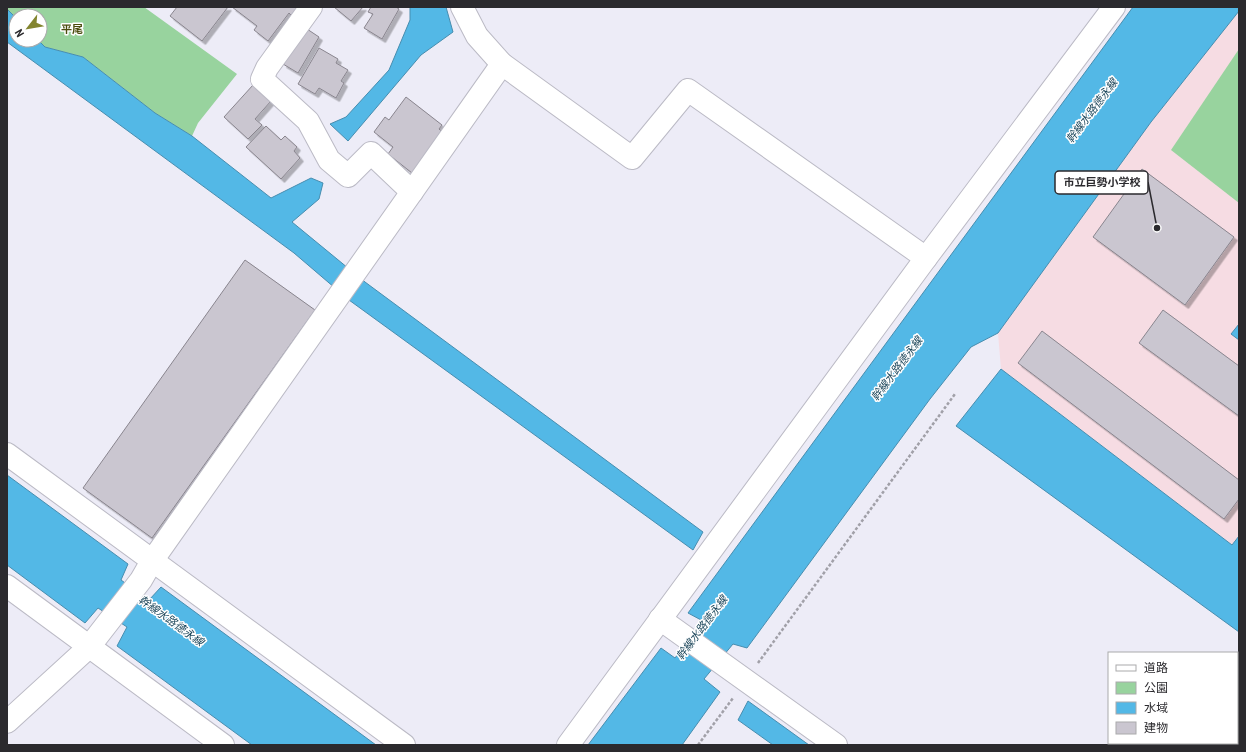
<svg xmlns="http://www.w3.org/2000/svg" width="1246" height="752" font-family="'Roboto Condensed','Noto Sans JP',sans-serif">
	<style>
		.education { fill: #f6dce3 }
		.green { fill: #98d39e }
		.water { fill: #53b8e6; stroke: #478daf }
		.building { fill: #cac6d0; stroke: #89858e; filter: url(#shadow) }
		.lines { fill: none; stroke-linecap: round; stroke-linejoin: round }
		.street-casing { stroke: #bbbac5; stroke-width: 24 }
		.path { stroke: #a1a0a8; stroke-width: 2.5; stroke-dasharray: 3 2; stroke-linecap: butt }
		.street { stroke: #fff; stroke-width: 22 }
		.labels { text-anchor: middle; dominant-baseline: central; stroke-width: 3; stroke-linejoin: round; paint-order: stroke }
		.neighbourhood-label { font-size: 11px; font-weight: bold; fill: #4b4c0e; stroke: #fff }
		.water-label { font-size: 11px; font-style: italic; fill: #1e485c; stroke: #fff }
		.leader { fill: none; stroke: #2b2a2e; stroke-width: 1.5 }
		.callout-dot { fill: #2b2a2e; stroke: #fff; stroke-width: 1.5 }
		.callout { fill: #fff; stroke: #2b2a2e; stroke-width: 1.5 }
		.callout-label { font-size: 11px; text-anchor: middle; font-weight: bold; fill: #2b2a2e }
	</style>
	<defs>
		<filter id="shadow"><feDropShadow dx="3.5" dy="3.5" stdDeviation="0" flood-color="#0004"/></filter>
	</defs>
	<rect width="100%" height="100%" fill="#edecf7"/>
	<!-- education -->
	<path class="education" d="M1239 11V536L1232 545 1001 369 998 333 1151 122Z"/>
	<!-- green -->
	<g class="green">
		<path d="M7 7H144L237 74 198 123 192 136 155 113 83 57 45 47 38 40H40V16H16V18L7 9Z"/>
		<path d="M1239 49V203L1171 150Z"/>
	</g>
	<!-- water -->
	<g class="water">
		<path d="M410 7H446L453 32 421 55 348 141 330 124 346 117 389 70 410 20Z"/>
		<path d="M1133 7H1239V11L1151 122 998 333 971 347 930 399 747 648 733 644 704 679 720 692 682 745H588L661 648 675 658 703 621 688 613Z"/>
		<path d="M7 9 16 18V40H38L45 47 83 57 155 113 192 136 271 198 311 178 323 183 319 199 292 222 365 282 703 532 693 550 349 300 294 253 7 42Z"/>
		<path d="M1239 324V340L1231 334Z"/>
		<path d="M1001 369 1232 545 1239 536V632L956 426Z"/>
		<path d="M7 475 128 564 121 580 149 600 161 587 376 745H252L117 646 127 627 98 608 85 623 7 565Z"/>
		<path d="M748 701 809 745H773L738 720Z"/>
	</g>
	<!-- building -->
	<g class="building">
		<path d="M177 7H228L202 41 170 16Z"/>
		<path d="M232 7H299L292 16 289 13 268 41 254 30 257 26Z"/>
		<path d="M334 7H363L351 21Z"/>
		<path d="M371 7H396L399 9 382 39 364 28 373 14 368 12Z"/>
		<path d="M304 27 319 37 298 73 283 64Z"/>
		<path d="M319 48 338 59 336 63 348 70 341 81 344 83 336 98 319 88 315 94 298 84Z"/>
		<path d="M253 85 271 101 255 119 262 125 248 139 224 117Z"/>
		<path d="M406 97 442 125 439 129 443 133 412 173 388 154 393 147 374 132 385 117 389 120Z"/>
		<path d="M266 126 281 140 285 136 297 147 294 151 300 158 281 179 246 147Z"/>
		<path d="M1142 169 1234 237 1185 305 1093 237Z"/>
		<path d="M245 260 315 310 152 538 83 488Z"/>
		<path d="M1163 310 1239 366V416L1139 343Z"/>
		<path d="M1042 331 1239 480V499L1224 519 1018 363Z"/>
	</g>
	<g class="lines">
		<!-- street casing -->
		<g class="street-casing">
			<g id="street">
				<path d="M311 7 267 68 262 79 308 121 329 160 348 176 371 153 412 192"/>
				<path d="M462 7 477 36 502 64 632 158 688 90 926 258"/>
				<path d="M7 454 404 745"/>
				<path d="M7 586 223 745"/>
				<path d="M660 619 836 745"/>
				<path d="M7 722 89 647 141 580 152 561 502 64"/>
				<path d="M568 745 926 258 1114 7"/>
			</g>
		</g>
		<!-- path -->
		<g class="path">
			<path d="M758 663 955 394"/>
			<path d="M698 745 733 698"/>
		</g>
		<!-- street -->
		<use href="#street" class="street"/>
	</g>
	<g class="labels">
		<!-- neighbourhood labels -->
		<g class="neighbourhood-label">
			<text x="72" y="29">平尾</text>
		</g>
		<!-- water labels -->
		<g class="water-label">
			<text transform="translate(1092 111) rotate(-53)">幹線水路徳永線</text>
			<text transform="translate(897 369) rotate(-53)">幹線水路徳永線</text>
			<text transform="translate(171 621) rotate(36)">幹線水路徳永線</text>
			<text transform="translate(702 628) rotate(-53)">幹線水路徳永線</text>
		</g>
	</g>
	<!-- callouts -->
	<path class="leader" d="M1157 228L1148 182"/>
	<circle class="callout-dot" cx="1157" cy="228" r="4"/>
	<rect class="callout" x="1055" y="171" width="93" height="23" rx="4"/>
	<g class="callout-label">
		<text x="1102" y="186">市立巨勢小学校</text>
	</g>
	<!-- border -->
	<rect width="1246" height="752" fill="none" stroke="#2b2a2e" stroke-width="16"/>
	<!-- legend -->
	<rect x="1108" y="652" width="130" height="92" fill="#ffffff" stroke="#aaaaab"/>
	<rect x="1116" y="665" width="20" height="6" fill="#ffffff" stroke="#aaaaab"/>
	<text x="1144" y="672" font-size="12" fill="#2b2a2e">道路</text>
	<rect x="1116" y="682" width="20" height="12" fill="#98d39e" stroke="#aaaaab"/>
	<text x="1144" y="692" font-size="12" fill="#2b2a2e">公園</text>
	<rect x="1116" y="702" width="20" height="12" fill="#53b8e6" stroke="#aaaaab"/>
	<text x="1144" y="712" font-size="12" fill="#2b2a2e">水域</text>
	<rect x="1116" y="722" width="20" height="12" fill="#cac6d0" stroke="#aaaaab"/>
	<text x="1144" y="732" font-size="12" fill="#2b2a2e">建物</text>
	<!-- north arrow -->
	<g transform="translate(28 28) rotate(239)"><circle r="19" fill="#ffffff" stroke="#aaaaab"/>
	<path d="M0-3L7 15L0 10L-7 15Z" fill="#83852f"/>
	<text y="-6" font-size="11" font-weight="bold" text-anchor="middle" fill="#2b2a2e">N</text>
	</g>
</svg>
